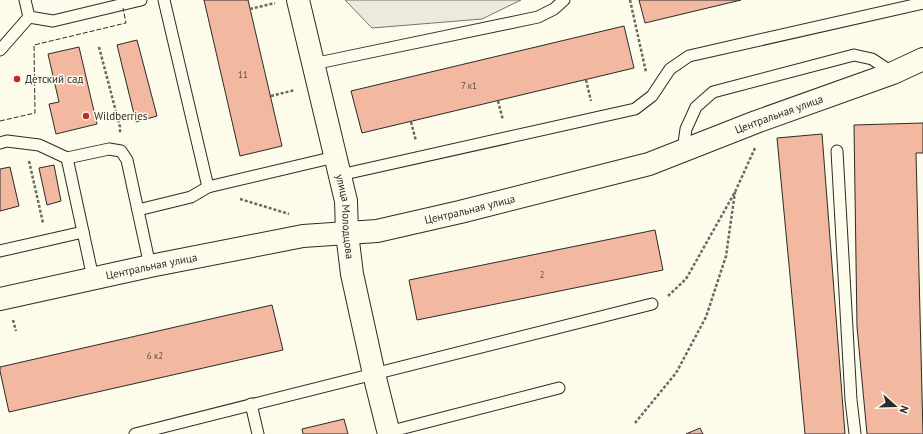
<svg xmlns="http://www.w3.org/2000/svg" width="923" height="434" font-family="'PT Sans',sans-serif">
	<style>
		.green { fill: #ecebdb; stroke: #74746e }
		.building { fill: #f2b8a0; stroke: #2b2b2b }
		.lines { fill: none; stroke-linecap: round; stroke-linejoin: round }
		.service-casing { stroke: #2b2b2b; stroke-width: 13 }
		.minor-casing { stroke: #2b2b2b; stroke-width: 24 }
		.path { stroke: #6a6964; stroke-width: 2.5; stroke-dasharray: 3 2; stroke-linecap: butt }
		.service { stroke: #fdfbea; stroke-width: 11 }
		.minor { stroke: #fdfbea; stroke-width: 22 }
		.fence { stroke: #2b2b2b; stroke-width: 1; stroke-dasharray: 5 2; stroke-linecap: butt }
		.poi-dot { fill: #c62828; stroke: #fdfbea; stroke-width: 1.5 }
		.labels { text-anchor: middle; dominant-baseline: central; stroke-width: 3; stroke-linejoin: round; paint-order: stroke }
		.number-label { font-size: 9px; fill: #5d4e48 }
		.poi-label { font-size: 11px; fill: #2b2b2b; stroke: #fdfbea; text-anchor: start }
		.street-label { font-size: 11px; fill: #2b2b2b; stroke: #fdfbea }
	</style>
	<rect width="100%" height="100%" fill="#fdfbea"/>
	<!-- green -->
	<path class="green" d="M345 0H521L482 19 372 28Z"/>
	<!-- building -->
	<g class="building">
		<path d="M204 0H248L282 146 240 156Z"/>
		<path d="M639 0H741L645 23Z"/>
		<path d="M624 26 634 68 362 133 351 91Z"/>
		<path d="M137 40 157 116 136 122 117 45Z"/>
		<path d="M79 47 97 124 56 134 49 104 59 102 48 54Z"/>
		<path d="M923 123V153H916L923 434H867L857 327 854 125Z"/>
		<path d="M822 134 845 434H805L777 138Z"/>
		<path d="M54 165 61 201 47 205 39 168Z"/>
		<path d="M10 167 19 206 0 211V169Z"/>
		<path d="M655 230 663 270 417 320 409 280Z"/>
		<path d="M272 305 283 350 9 412 0 371V367Z"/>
		<path d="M344 419 348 434H303L302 429Z"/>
		<path d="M700 428 703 434H686Z"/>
	</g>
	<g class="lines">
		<!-- service casing -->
		<g class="service-casing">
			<g id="service">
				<path d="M164 0 208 187"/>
				<path d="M29 17 53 21 141 0"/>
				<path d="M0 50 29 17 25 0"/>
				<path d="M313 64 538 17 554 9 564 0"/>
				<path d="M0 143 7 141 39 145 67 158"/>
				<path d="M683 150 686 129 696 107 713 92 854 55 872 59 893 73"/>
				<path d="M837 151 851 400 855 434"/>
				<path d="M340 175 635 109 652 96 670 69 689 56 923 3"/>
				<path d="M138 210 191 197 208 187 335 157"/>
				<path d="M0 251 83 232"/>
				<path d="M93 278 67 158 109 149 121 151 127 160 150 266"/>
				<path d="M251 404 258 434"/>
				<path d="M388 432 559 388"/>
				<path d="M135 434 652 304"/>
			</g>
		</g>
		<!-- minor casing -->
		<g class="minor-casing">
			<g id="minor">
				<path id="s1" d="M298 0 346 201 347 233 352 274 374 374 389 434"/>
				<path id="s2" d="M0 299 150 266 303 236 377 231 460 212 649 164 756 122 893 73 923 59"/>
			</g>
		</g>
		<!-- path -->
		<g class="path">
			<path d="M630 0 646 72"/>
			<path d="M250 9 275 3"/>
			<path d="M99 47 120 127V134"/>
			<path d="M586 80 591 101"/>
			<path d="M271 96 295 90"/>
			<path d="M498 101 503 120"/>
			<path d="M411 122 416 141"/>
			<path d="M29 161 43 223"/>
			<path d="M240 199 289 214"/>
			<path d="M668 296 686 279 735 192 755 148"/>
			<path d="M13 320 16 331"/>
			<path d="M635 423 676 373 706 317 726 256 735 192"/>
		</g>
		<!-- service -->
		<use href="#service" class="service"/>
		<!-- minor -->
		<use href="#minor" class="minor"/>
		<!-- fence -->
		<path class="fence" d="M0 121 35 113 34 45 126 23 123 8"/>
	</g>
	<!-- markers -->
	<g class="poi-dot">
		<circle cx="17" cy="79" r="4"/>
		<circle cx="86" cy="116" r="4"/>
	</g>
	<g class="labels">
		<!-- number labels -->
		<g class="number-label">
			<text x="243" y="74">11</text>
			<text x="469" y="85">7 к1</text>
			<text x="542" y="274">2</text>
			<text x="155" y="355">6 к2</text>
		</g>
		<!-- poi labels -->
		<g class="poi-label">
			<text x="25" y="79">Детский сад</text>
			<text x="94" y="116">Wildberries</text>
		</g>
		<!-- street labels -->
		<g class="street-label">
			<text stroke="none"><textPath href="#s2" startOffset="803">Центральная улица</textPath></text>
			<text stroke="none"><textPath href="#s2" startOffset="479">Центральная улица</textPath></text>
			<text stroke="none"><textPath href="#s1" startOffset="222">улица Молодцова</textPath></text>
			<text stroke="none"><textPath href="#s2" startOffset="155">Центральная улица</textPath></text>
		</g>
	</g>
	<!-- north arrow -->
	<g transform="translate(895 406) rotate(110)" stroke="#fdfbea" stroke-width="3" paint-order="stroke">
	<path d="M0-3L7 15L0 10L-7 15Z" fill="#2b2b2b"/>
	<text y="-6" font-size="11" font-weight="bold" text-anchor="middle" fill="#2b2b2b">N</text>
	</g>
</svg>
